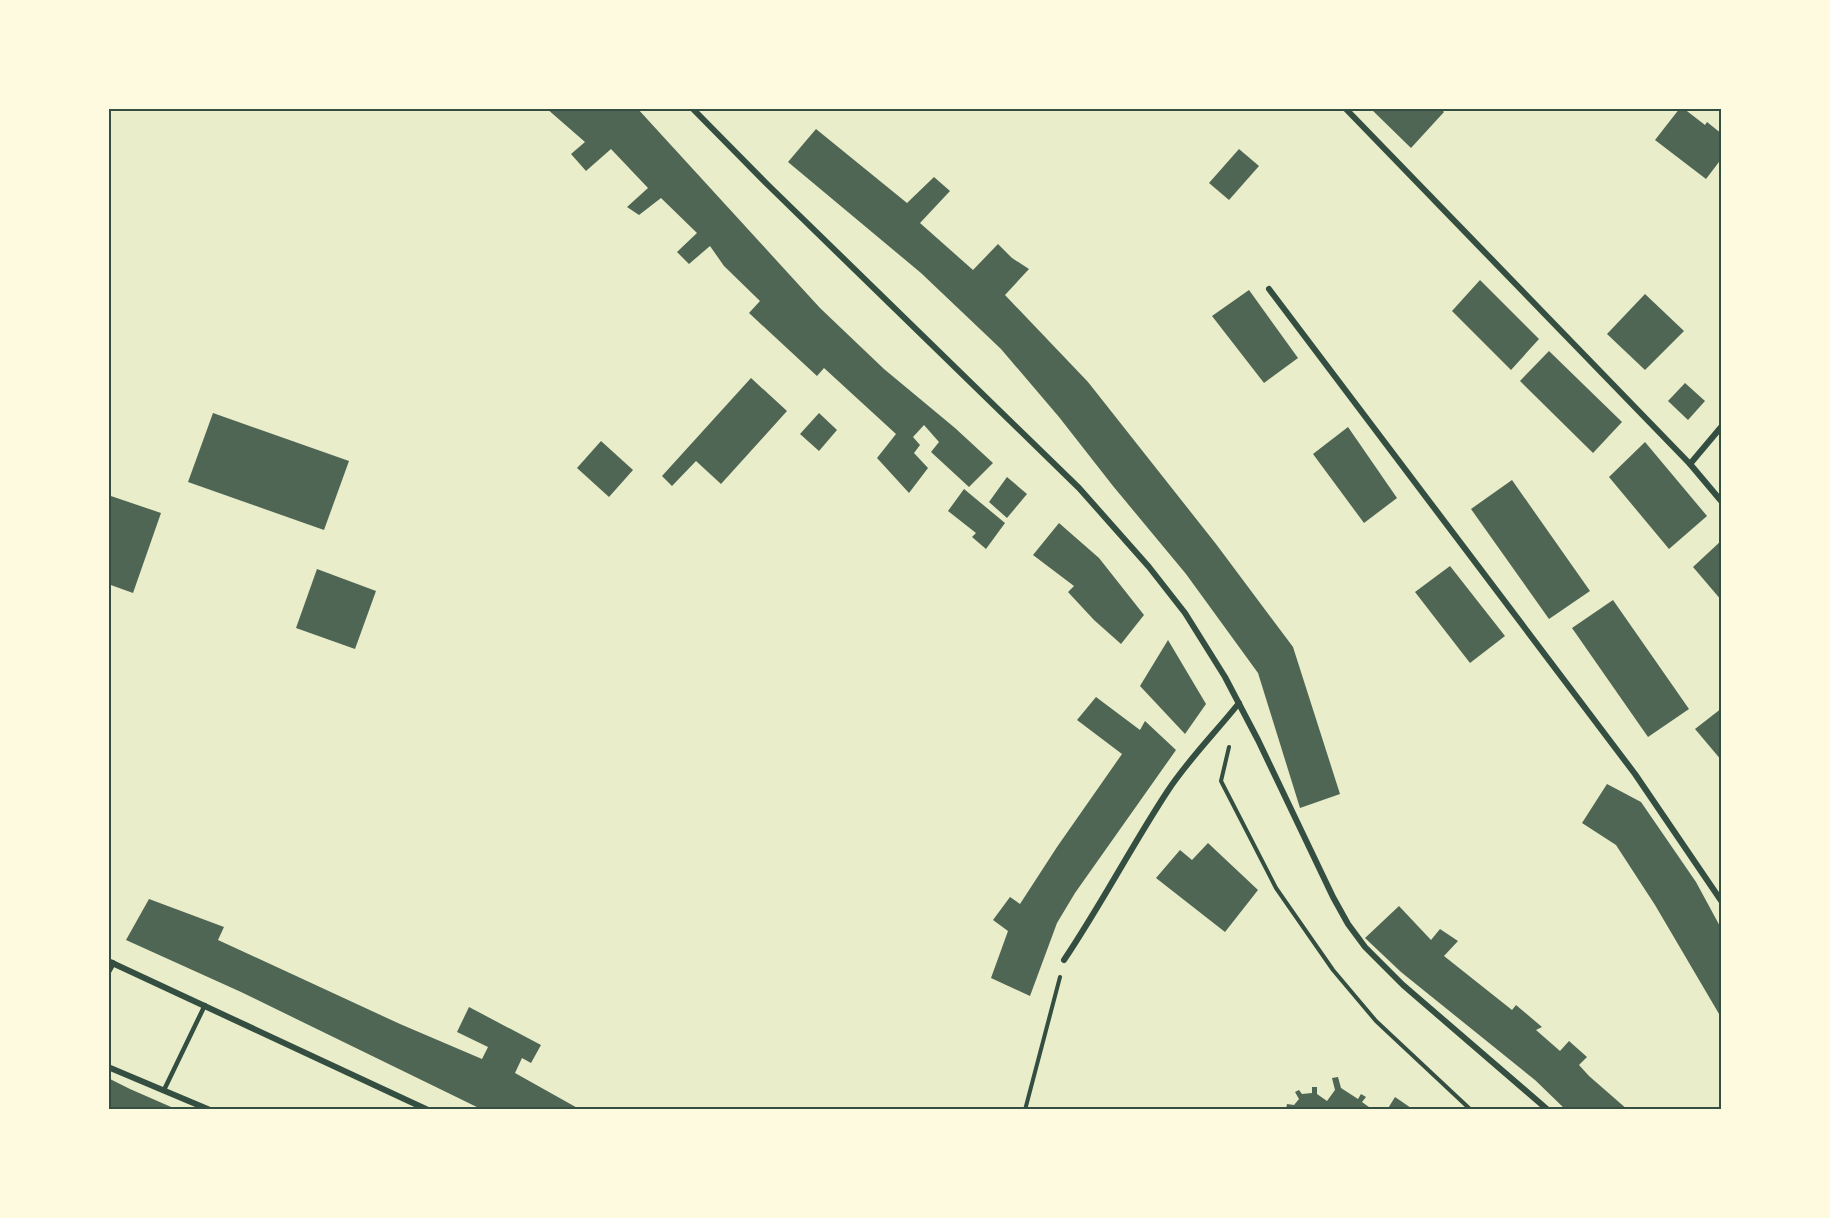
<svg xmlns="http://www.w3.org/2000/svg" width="1830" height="1218" font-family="Jost,sans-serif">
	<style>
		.building { fill: #4f6655 }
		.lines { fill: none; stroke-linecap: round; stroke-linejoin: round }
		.path { stroke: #344e41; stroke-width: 4 }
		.service { stroke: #344e41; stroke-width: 4.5 }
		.minor { stroke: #344e41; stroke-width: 6 }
		.neatline { fill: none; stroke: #344e41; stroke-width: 2 }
	</style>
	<rect width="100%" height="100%" fill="#e9edc9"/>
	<!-- building -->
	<g class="building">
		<path d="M546 108H637L820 308 884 369 955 428 993 463 969 487 931 452 939 442 924 425 913 437 920 445 914 453 928 468 909 493 877 458 896 434 824 368 817 376 749 313 760 301 724 266 710 246 689 264 677 252 697 233 661 198 639 215 627 207 648 188 611 149 586 171 571 154 585 142Z"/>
		<path d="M1370 108H1440L1444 112 1411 148Z"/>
		<path d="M1680 108H1683L1705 125 1707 122 1722 134V158L1706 179 1655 140Z"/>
		<path d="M816 129 907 203 934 177 950 191 920 223 973 270 998 244 1012 258 1029 269 1005 295 1088 382 1216 544 1293 647 1340 794 1300 808 1258 673 1186 574 1113 486 1059 417 1001 349 921 273 788 162Z"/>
		<path d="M1239 149 1259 166 1229 200 1209 183Z"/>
		<path d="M1480 280 1539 339 1511 370 1452 311Z"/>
		<path d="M1249 290 1298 358 1264 383 1212 316Z"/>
		<path d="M1645 294 1684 331 1645 370 1607 334Z"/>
		<path d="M1549 351 1622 422 1593 453 1520 381Z"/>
		<path d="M751 378 787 411 721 484 696 461 672 486 662 476Z"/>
		<path d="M1685 383 1705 401 1688 420 1668 401Z"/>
		<path d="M213 413 349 461 324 530 188 482Z"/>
		<path d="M819 413 837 430 819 451 800 434Z"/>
		<path d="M1348 427 1397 498 1364 523 1313 454Z"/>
		<path d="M601 441 633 470 609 497 577 468Z"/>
		<path d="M1645 442 1707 516 1669 549 1609 477Z"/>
		<path d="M1007 477 1027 494 1007 518 989 502Z"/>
		<path d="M1512 480 1590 591 1549 619 1471 509Z"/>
		<path d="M964 489 1005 523 986 549 972 537 976 533 948 511Z"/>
		<path d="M108 495 161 513 133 593 108 584Z"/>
		<path d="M1059 523 1099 558 1144 615 1121 644 1094 620 1068 592 1074 586 1033 555Z"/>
		<path d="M1722 540V601L1693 567Z"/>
		<path d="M1450 566 1505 636 1470 663 1415 592Z"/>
		<path d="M317 569 376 591 355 649 296 628Z"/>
		<path d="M1613 600 1689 709 1648 737 1572 628Z"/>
		<path d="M1168 640 1206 704 1185 734 1140 686Z"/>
		<path d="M1096 697 1140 730 1145 721 1176 750 1075 893 1057 923 1030 996 991 978 1008 931 993 920 1010 897 1020 904 1057 847 1122 754 1077 720Z"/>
		<path d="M1722 708V761L1695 729Z"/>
		<path d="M1607 784 1641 802 1696 882 1722 930V1019L1655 905 1616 845 1582 823Z"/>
		<path d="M1208 843 1258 890 1225 932 1156 878 1180 850 1192 860Z"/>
		<path d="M149 899 224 927 218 940 400 1024 482 1059 488 1047 457 1032 469 1007 541 1045 531 1063 522 1058 515 1073 581 1110H483L241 992 126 940Z"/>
		<path d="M1399 906 1431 940 1440 929 1458 941 1444 956 1512 1010 1516 1005 1542 1027 1536 1030 1560 1051 1569 1041 1587 1057 1579 1065 1589 1076 1628 1110H1566L1535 1080 1401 972 1365 938Z"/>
		<path d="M1338 1077 1341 1088 1358 1099 1361 1094 1366 1097 1362 1102 1373 1110 1286 1109 1287 1104 1294 1105 1299 1099 1295 1092 1299 1090 1302 1094 1312 1093V1087H1317V1094L1327 1101 1335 1090 1332 1078Z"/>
		<path d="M108 1078 130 1089 178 1110H108Z"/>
		<path d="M1395 1097 1414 1110H1387Z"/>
	</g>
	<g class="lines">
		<!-- path -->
		<g class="path">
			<path d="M1229 747 1221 781 1276 888 1333 970 1376 1021 1471 1110"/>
			<path d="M1025 1110 1060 977"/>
		</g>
		<!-- service -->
		<path class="service" d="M164 1090 205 1005"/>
		<!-- minor -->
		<g class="minor">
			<path d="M692 108 768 185 1079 488 1149 567 1185 613 1225 677 1258 740 1333 897 1348 924 1365 947 1403 985 1548 1110"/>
			<path d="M1345 108 1690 464 1722 502"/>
			<path d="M1269 289 1635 774 1722 902"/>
			<path d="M1690 464 1722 426"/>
			<path d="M1064 960C1101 905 1131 847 1167 792 1187 761 1216 732 1239 703"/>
			<path d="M108 961 428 1110"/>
			<path d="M108 972 113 963"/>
			<path d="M108 1067 210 1110"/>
		</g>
	</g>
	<!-- border -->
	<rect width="1830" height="1218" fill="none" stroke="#fefae0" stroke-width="219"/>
	<rect x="110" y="110" width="1610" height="998" class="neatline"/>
</svg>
